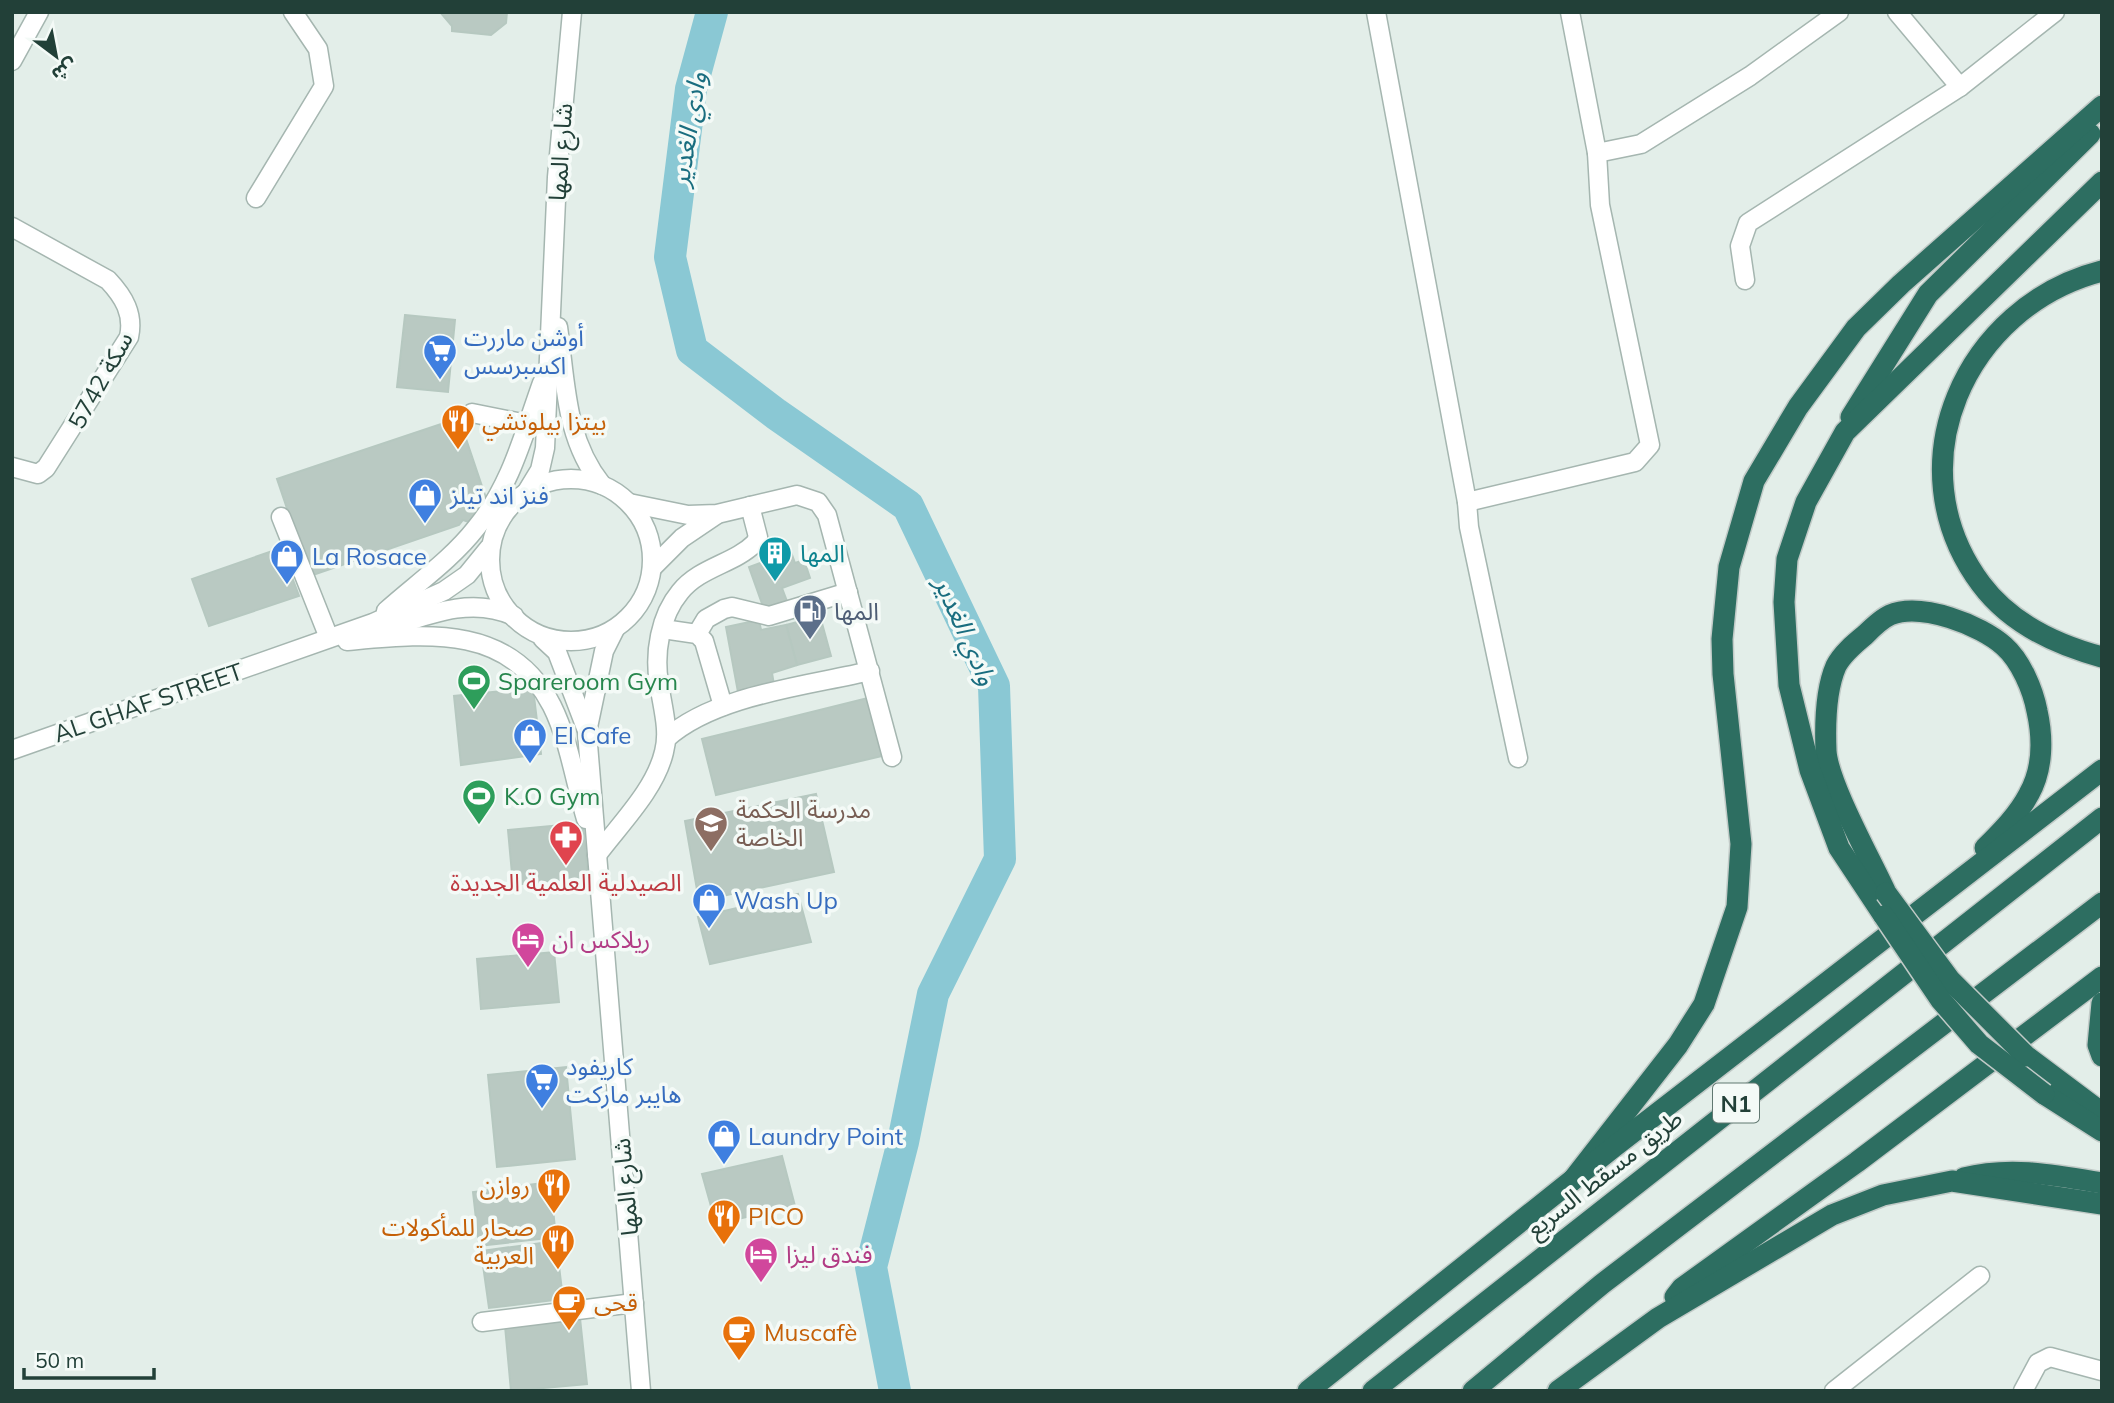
<svg xmlns="http://www.w3.org/2000/svg" width="2114" height="1403" font-family="Mulish,'Noto Sans Arabic',sans-serif">
	<style>
		.lines { fill: none; stroke-linecap: round; stroke-linejoin: round }
		.river { stroke: #8ac8d4; stroke-width: 32 }
		.building { fill: #b9c9c2; stroke: #b6c8c0; stroke-width: 2 }
		.minor-casing { stroke: #a5b6b0; stroke-width: 21 }
		.highway-casing { stroke: #c1cac7; stroke-width: 24 }
		.minor { stroke: #fff; stroke-width: 18 }
		.highway { stroke: #2d6e61; stroke-width: 21 }
		.highway-bridge-casing { stroke: #c1cac7; stroke-width: 24; stroke-linecap: butt }
		.highway-bridge { stroke: #2d6e61; stroke-width: 21 }
		.labels { text-anchor: middle; dominant-baseline: central; stroke-width: 7; stroke-linejoin: round; paint-order: stroke }
		.shield { fill: #f4faf7; stroke: #617871; stroke-width: 2 }
		.shield-label { font-size: 23px; font-weight: bold; fill: #224038 }
		.street-label { font-size: 24px; fill: #224038; stroke: #f4faf7 }
		.shop-label { font-size: 24px; fill: #366cbe; stroke: #f4faf7; text-anchor: start }
		.food-label { font-size: 24px; fill: #c56008; stroke: #f4faf7; text-anchor: start }
		.culture-label { font-size: 24px; fill: #0d838f; stroke: #f4faf7; text-anchor: start }
		.service-label { font-size: 24px; fill: #4e5e75; stroke: #f4faf7; text-anchor: start }
		.leisure-label { font-size: 24px; fill: #27864d; stroke: #f4faf7; text-anchor: start }
		.education-label { font-size: 24px; fill: #785e54; stroke: #f4faf7; text-anchor: start }
		.health-label { font-size: 24px; fill: #be3a42; stroke: #f4faf7 }
		.hotel-label { font-size: 24px; fill: #b23c85; stroke: #f4faf7; text-anchor: start }
		.water-label { font-size: 26px; font-style: italic; fill: #196d7f; stroke: #f4faf7 }
	</style>
	<rect width="100%" height="100%" fill="#e3eee9"/>
	<g class="lines">
		<!-- river -->
		<path class="river" d="M712 12 691 89 670 257 692 350 776 414 908 506 994 686 1000 859 933 994 903 1142 871 1267 895 1391"/>
	</g>
	<!-- building -->
	<g class="building">
		<path d="M440 12H507L506 23 491 35 452 31V26Z"/>
		<path d="M405 315 455 320 448 392 397 387Z"/>
		<path d="M459 418 487 501 469 522 463 520 459 525 310 576 277 479Z"/>
		<path d="M281 548 299 596 209 626 192 579Z"/>
		<path d="M791 552 795 563 804 560 810 578 782 588 788 604 765 612 749 567Z"/>
		<path d="M820 616 831 656 797 665 786 625Z"/>
		<path d="M759 620 761 630 786 625 797 665 772 673 774 685 738 692 726 627Z"/>
		<path d="M533 688 541 754 461 765 454 696Z"/>
		<path d="M868 698 882 756 716 795 702 739Z"/>
		<path d="M816 794 834 872 699 901 685 821Z"/>
		<path d="M583 823 588 877 513 885 508 830Z"/>
		<path d="M798 894 811 942 710 964 698 917Z"/>
		<path d="M554 952 559 1002 481 1009 477 959Z"/>
		<path d="M566 1067 575 1159 497 1167 488 1075Z"/>
		<path d="M782 1156 795 1206 716 1224 702 1174Z"/>
		<path d="M550 1182 556 1237 479 1246 473 1192Z"/>
		<path d="M556 1241 563 1299 489 1308 481 1251Z"/>
		<path d="M580 1318 587 1384 511 1391 505 1326Z"/>
	</g>
	<g class="lines">
		<!-- minor casing -->
		<g class="minor-casing">
			<g id="minor">
				<path d="M1376 12 1467 502"/>
				<path d="M1570 12 1597 153"/>
				<path d="M1897 12 1960 87"/>
				<path d="M12 61 39 12"/>
				<path d="M256 198 324 86 318 49 293 12"/>
				<path d="M12 227 108 280C124 297 134 314 129 337L46 468 38 474 12 467"/>
				<path d="M1745 280 1740 246 1748 223 1960 87 2055 12"/>
				<path d="M558 327C566 384 565 439 602 485"/>
				<path d="M472 413 527 424"/>
				<circle cx="571" cy="560" r="81"/>
				<path d="M526 493 540 470 545 448 557 177 572 12"/>
				<path d="M629 503 688 515 717 514 797 495 818 502 827 515 892 757"/>
				<path d="M281 517 329 638"/>
				<path d="M652 568 682 538 716 515"/>
				<path d="M386 611C416 584 451 560 476 528 511 486 524 433 542 383"/>
				<path d="M615 629 604 651 587 732 641 1391"/>
				<path d="M663 629 697 634 704 641 723 706"/>
				<path d="M379 631C423 617 469 595 514 616"/>
				<path d="M697 634 706 619 724 609 732 607 769 616 848 592"/>
				<path d="M543 639 557 652 586 728"/>
				<path d="M347 641C425 634 510 623 552 706 569 740 575 782 586 819"/>
				<path d="M667 738C715 695 807 686 870 671"/>
				<path d="M12 750 373 623 444 591 467 575 489 548"/>
				<path d="M1518 758 1469 527 1467 502 1635 462 1650 445 1600 205 1597 153 1641 144 1750 76 1839 12"/>
				<path d="M597 855C620 824 655 790 664 752 670 730 662 706 659 683 654 653 660 616 680 592 700 567 734 564 755 543L758 537 750 506"/>
				<path d="M482 1322 634 1303"/>
				<path d="M1834 1391 1980 1276"/>
				<path d="M2023 1391 2038 1363 2050 1357 2102 1371"/>
			</g>
		</g>
		<!-- highway casing -->
		<g class="highway-casing">
			<g id="highway">
				<path d="M2102 271C1965 306 1893 466 1981 584 2010 623 2057 645 2102 657"/>
				<path d="M1851 417 1928 294 2090 134"/>
				<path d="M1886 893C1871 860 1828 783 1826 751 1825 726 1826 689 1836 666 1842 654 1854 644 1865 635 1872 628 1881 619 1890 615 1921 602 1981 625 2004 646 2021 661 2033 690 2037 711 2043 738 2043 769 2029 794 2018 815 2002 831 1985 848"/>
				<path d="M1884 916 1839 848 1810 770 1789 685 1784 602 1787 559 1806 502 1845 432 2102 182"/>
				<path d="M2102 1003 2098 1045 2102 1056"/>
				<path d="M2026 1056 2102 1113"/>
				<path d="M2044 1094 2102 1131"/>
				<path d="M1964 1178C2010 1166 2055 1175 2102 1183"/>
				<path d="M1572 1181 1678 1045 1704 1004 1737 907 1741 844 1723 674 1722 639 1729 567 1754 481 1798 407 1856 328 1901 284 2102 106"/>
				<path d="M1675 1297 1682 1288 1857 1162 2102 977"/>
				<path d="M1308 1391 1615 1146 2102 770"/>
				<path d="M1373 1391 2102 818"/>
				<path d="M1473 1391 1602 1284 2102 903"/>
				<path d="M1558 1391 1658 1318 1832 1215 1883 1195 1952 1181 2102 1204"/>
			</g>
		</g>
		<!-- minor -->
		<use href="#minor" class="minor"/>
		<!-- highway -->
		<use href="#highway" class="highway"/>
		<!-- highway-bridge casing -->
		<g class="highway-bridge-casing">
			<g id="highway-bridge">
				<path d="M1886 893 1950 980 2026 1056"/>
				<path d="M1884 916 1940 999 1979 1044 2044 1094"/>
			</g>
		</g>
		<!-- highway-bridge -->
		<use href="#highway-bridge" class="highway-bridge"/>
	</g>
	<!-- icons -->
	<defs>
		<g id="supermarket-pin" transform="scale(1.75)"><path d="M0 17L-7.5 6A9.5 9.5 0 1 1 7.5 6Z" fill="#3f7fe0" stroke="#f4faf7"/><path d="M-6-5.5h2.5l.6 2H6L4.5 2H-2.5L-4.4-4H-6ZM-1.5 3.2a1.3 1.3 0 1 0 .1 0ZM3 3.2a1.3 1.3 0 1 0 .1 0Z" fill="#fff"/></g>
		<g id="restaurant-pin" transform="scale(1.75)"><path d="M0 17L-7.5 6A9.5 9.5 0 1 1 7.5 6Z" fill="#e8710a" stroke="#f4faf7"/><path d="M-5-6h1v4h1v-4h1v4h1v-4h1v5L-1.5 .5V6h-2V.5L-5-1ZM5-6V6H3V1.5H1.5Q1.5-4 5-6Z" fill="#fff"/></g>
		<g id="shop-pin" transform="scale(1.75)"><path d="M0 17L-7.5 6A9.5 9.5 0 1 1 7.5 6Z" fill="#3f7fe0" stroke="#f4faf7"/><path d="M-5-2.5h2.3a2.7 3.5 0 0 1 5.4 0H5L5.5 6h-11ZM-1.5-2.5h3a1.5 2.3 0 0 0-3 0Z" fill="#fff"/></g>
		<g id="building-pin" transform="scale(1.75)"><path d="M0 17L-7.5 6A9.5 9.5 0 1 1 7.5 6Z" fill="#0f9aa8" stroke="#f4faf7"/><path d="M-4-6H4V6H1V3H-1V6H-4ZM-2.5-4.3h1.7v1.8h-1.7ZM.8-4.3h1.7v1.8H.8ZM-2.5-1h1.7V.8h-1.7ZM.8-1h1.7V.8H.8Z" fill="#fff"/></g>
		<g id="fuel-pin" transform="scale(1.75)"><path d="M0 17L-7.5 6A9.5 9.5 0 1 1 7.5 6Z" fill="#5c6f8a" stroke="#f4faf7"/><path d="M-5.5-6h7V0h2V4h1.3V-2.5L3-4.5l.8-.8L6-3V5H2.5V1h-1V6h-7ZM-4.2-4.7v3.2H.2V-4.7Z" fill="#fff"/></g>
		<g id="stadium-pin" transform="scale(1.75)"><path d="M0 17L-7.5 6A9.5 9.5 0 1 1 7.5 6Z" fill="#2e9e5b" stroke="#f4faf7"/><path d="M0-5a6.5 5 0 1 0 0 10a6.5 5 0 1 0 0-10ZM-3.5-1.8h7v3.6h-7Z" fill="#fff"/></g>
		<g id="school-pin" transform="scale(1.75)"><path d="M0 17L-7.5 6A9.5 9.5 0 1 1 7.5 6Z" fill="#8d6e63" stroke="#f4faf7"/><path d="M0-5L7-2L0 1L-7-2ZM-4 1L0 2.5L4 1V4Q0 6-4 4Z" fill="#fff"/></g>
		<g id="pharmacy-pin" transform="scale(1.75)"><path d="M0 17L-7.5 6A9.5 9.5 0 1 1 7.5 6Z" fill="#e0444e" stroke="#f4faf7"/><path d="M-2-6h4v4h4v4h-4v4h-4v-4h-4v-4h4Z" fill="#fff"/></g>
		<g id="hotel-pin" transform="scale(1.75)"><path d="M0 17L-7.5 6A9.5 9.5 0 1 1 7.5 6Z" fill="#d1479c" stroke="#f4faf7"/><path d="M-6-4.5h1.5V1H6V5H4.5V3h-9V5H-6ZM-4 0a1.8 1.8 0 1 1 3.6 0ZM.5 0V-2.5h3Q6-2.5 6 0Z" fill="#fff"/></g>
		<g id="cafe-pin" transform="scale(1.75)"><path d="M0 17L-7.5 6A9.5 9.5 0 1 1 7.5 6Z" fill="#e8710a" stroke="#f4faf7"/><path d="M-5.5-4.5H6V0H3Q3 3.5 0 3.5H-2.5Q-5.5 3.5-5.5 0ZM3-3.2v2h1.7v-2ZM-6 4.5H4V6H-6Z" fill="#fff"/></g>
	</defs>
	<g fill-rule="evenodd">
		<use href="#supermarket-pin" x="440" y="351"/>
		<use href="#restaurant-pin" x="458" y="421"/>
		<use href="#shop-pin" x="425" y="495"/>
		<use href="#building-pin" x="775" y="553"/>
		<use href="#shop-pin" x="287" y="556"/>
		<use href="#fuel-pin" x="810" y="611"/>
		<use href="#stadium-pin" x="474" y="681"/>
		<use href="#shop-pin" x="530" y="735"/>
		<use href="#stadium-pin" x="479" y="796"/>
		<use href="#school-pin" x="711" y="823"/>
		<use href="#pharmacy-pin" x="566" y="837"/>
		<use href="#shop-pin" x="709" y="900"/>
		<use href="#hotel-pin" x="528" y="939"/>
		<use href="#supermarket-pin" x="542" y="1080"/>
		<use href="#shop-pin" x="724" y="1136"/>
		<use href="#restaurant-pin" x="554" y="1185"/>
		<use href="#restaurant-pin" x="724" y="1216"/>
		<use href="#restaurant-pin" x="558" y="1241"/>
		<use href="#hotel-pin" x="761" y="1254"/>
		<use href="#cafe-pin" x="569" y="1302"/>
		<use href="#cafe-pin" x="739" y="1332"/>
	</g>
	<g class="labels">
		<!-- shield labels -->
		<rect class="shield" x="1713" y="1083.5" width="46" height="39" rx="5"/>
		<g class="shield-label">
			<text x="1736" y="1103">N1</text>
		</g>
		<!-- street labels -->
		<g class="street-label">
			<text transform="translate(560 152) rotate(-86)">شارع المها</text>
			<text transform="translate(100 380) rotate(-61)">سكة 5742</text>
			<text transform="translate(148 702) rotate(-19)">AL GHAF STREET</text>
			<text transform="translate(1604 1173) rotate(-38)">طريق مسقط السريع</text>
			<text transform="translate(625 1187) rotate(-95)">شارع المها</text>
		</g>
		<!-- shop labels -->
		<g class="shop-label">
			<text x="464" y="337">أوشن ماررت<tspan x="464" dy="28">اكسبرسس</tspan></text>
			<text x="450" y="495">فنز اند تيلز</text>
			<text x="312" y="556">La Rosace</text>
			<text x="554" y="735">El Cafe</text>
			<text x="734" y="900">Wash Up</text>
			<text x="566" y="1066">كاريفود<tspan x="566" dy="28">هايبر ماركت</tspan></text>
			<text x="748" y="1136">Laundry Point</text>
		</g>
		<!-- food labels -->
		<g class="food-label">
			<text x="482" y="421">بيتزا بيلوتشي</text>
			<text x="530" y="1185" text-anchor="end">روازن</text>
			<text x="748" y="1216">PICO</text>
			<text x="534" y="1227" text-anchor="end">صحار للمأكولات<tspan x="534" dy="28">العربية</tspan></text>
			<text x="594" y="1302">قحى</text>
			<text x="764" y="1332">Muscafè</text>
		</g>
		<!-- culture labels -->
		<g class="culture-label">
			<text x="800" y="553">المها</text>
		</g>
		<!-- service labels -->
		<g class="service-label">
			<text x="834" y="611">المه‍ا</text>
		</g>
		<!-- leisure labels -->
		<g class="leisure-label">
			<text x="498" y="681">Spareroom Gym</text>
			<text x="504" y="796">K.O Gym</text>
		</g>
		<!-- education labels -->
		<g class="education-label">
			<text x="736" y="809">مدرسة الحكمة<tspan x="736" dy="28">الخاصة</tspan></text>
		</g>
		<!-- health labels -->
		<g class="health-label">
			<text x="566" y="882">الصيدلية العلمية الجديدة</text>
		</g>
		<!-- hotel labels -->
		<g class="hotel-label">
			<text x="552" y="939">ريلاكس ان</text>
			<text x="786" y="1254">فندق ليزا</text>
		</g>
		<!-- water labels -->
		<g class="water-label">
			<text transform="translate(688 129) rotate(-81)">وادي الغدير</text>
			<text transform="translate(966 631) rotate(66)">وادي الغدير</text>
		</g>
	</g>
	<!-- border -->
	<rect width="2114" height="1403" fill="none" stroke="#224038" stroke-width="28"/>
	<!-- north arrow -->
	<g transform="translate(56 56) rotate(148)" stroke="#f4faf7" stroke-width="5" paint-order="stroke">
	<path d="M0-5L12 26L0 18L-12 26Z" fill="#224038"/>
	<text y="-10" font-size="19" font-weight="bold" text-anchor="middle" fill="#224038">ش</text>
	</g>
	<!-- scale -->
	<path d="M24 1368v10h130v-10" fill="none" stroke="#224038" stroke-width="3.5"/>
	<text x="35" y="1368" font-size="21" fill="#224038" stroke="#f4faf7" stroke-width="5" paint-order="stroke">50 m</text>
</svg>
